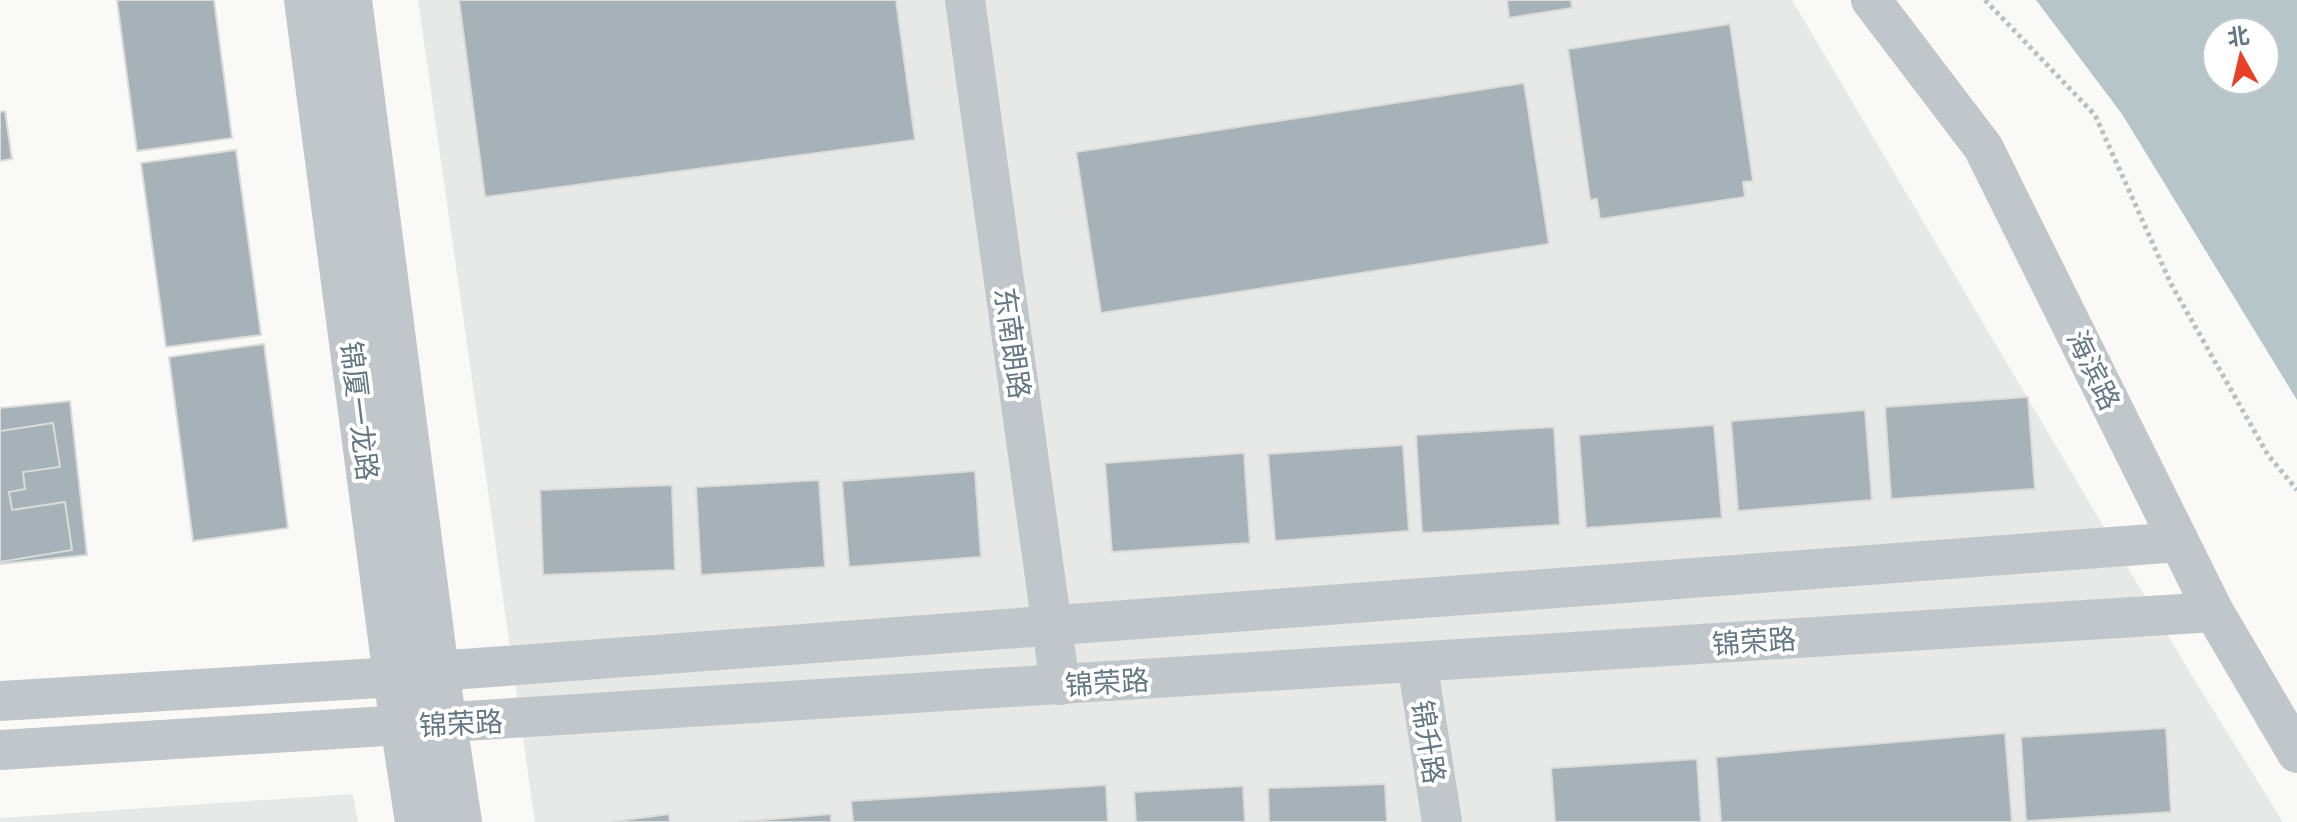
<svg xmlns="http://www.w3.org/2000/svg" width="2297" height="822" font-family="Quicksand,'Noto Sans SC',sans-serif">
	<style>
		.built { fill: #e7e9e8 }
		.water { fill: #b6c6c8; fill-rule: evenodd }
		.building { fill: #a6b2b7; stroke: #dbdbd9; stroke-width: 2 }
		.lines { fill: none; stroke-linecap: round; stroke-linejoin: round }
		.path { stroke: #babfc1; stroke-width: 5; stroke-dasharray: 4 4; stroke-linecap: butt }
		.minor { stroke: #c0c6c9; stroke-width: 40 }
		.tertiary { stroke: #c0c6c9; stroke-width: 44 }
		.labels { text-anchor: middle; dominant-baseline: central; stroke-width: 8; stroke-linejoin: round; paint-order: stroke }
		.street-label { font-size: 28px; fill: #637883; stroke: #fff }
	</style>
	<rect width="100%" height="100%" fill="#f9f9f7"/>
	<!-- built -->
	<g class="built">
		<path d="M418 0H1792L2192 676 2283 822H535Z"/>
		<path d="M353 794 358 822H0V818Z"/>
	</g>
	<!-- water -->
	<path class="water" d="M2036 0H2297V400L2122 114ZM2217 32H2265V80H2217Z"/>
	<!-- building -->
	<g class="building">
		<path d="M117 0H214L232 138 137 151Z"/>
		<path d="M459 0H896L915 140 485 197Z"/>
		<path d="M1507 0H1571L1572 8 1509 18Z"/>
		<path d="M1730 24 1753 181 1743 182 1745 197 1600 219 1597 199 1590 200 1568 49Z"/>
		<path d="M1524 83 1549 244 1101 313 1076 152Z"/>
		<path d="M5 111 12 159 0 161V112Z"/>
		<path d="M236 150 261 335 166 347 141 163Z"/>
		<path d="M264 344 288 528 193 541 169 357Z"/>
		<path d="M2028 397 2035 489 1891 499 1885 407Z"/>
		<path d="M70 401 87 555 0 564V408Z"/>
		<path d="M1865 410 1872 500 1738 511 1731 421Z"/>
		<path d="M53 423 60 467 23 472 25 489 9 492 12 510 65 502 72 550 0 562V431Z"/>
		<path d="M1714 425 1722 518 1586 528 1579 435Z"/>
		<path d="M1554 427 1560 525 1422 533 1416 435Z"/>
		<path d="M1403 445 1409 531 1275 541 1268 454Z"/>
		<path d="M1244 453 1250 543 1112 552 1105 463Z"/>
		<path d="M975 471 981 557 849 567 842 481Z"/>
		<path d="M819 480 825 567 701 575 696 487Z"/>
		<path d="M672 485 675 570 543 575 540 490Z"/>
		<path d="M2166 728 2171 812 2026 821 2021 737Z"/>
		<path d="M2005 733 2012 822H1721L1716 757Z"/>
		<path d="M1697 759 1701 822H1555L1551 768Z"/>
		<path d="M1385 784 1387 822H1269L1268 788Z"/>
		<path d="M1106 785 1108 822H853L851 801Z"/>
		<path d="M1243 786 1245 822H1136L1134 792Z"/>
		<path d="M669 814 670 822H611Z"/>
		<path d="M831 814V822H738Z"/>
	</g>
	<g class="lines">
		<!-- path -->
		<path class="path" d="M1985 0 2095 115 2171 284 2268 455 2297 490"/>
		<!-- minor -->
		<g class="minor">
			<path d="M965 0 1060 685"/>
			<path d="M1871 0 1983 147 2214 612 2297 753"/>
			<path d="M1417 662 1442 822"/>
			<path d="M0 701 395 677 437 671 2179 542"/>
			<path d="M0 750 2214 612"/>
		</g>
		<!-- tertiary -->
		<g class="tertiary">
			<path d="M306 0 395 677 417 822"/>
			<path d="M350 0 437 671 460 822"/>
		</g>
	</g>
	<g class="labels">
		<!-- street labels -->
		<g class="street-label">
			<text transform="translate(1013 343) rotate(82)">东南朗路</text>
			<text transform="translate(2094 370) rotate(64)">海滨路</text>
			<text transform="translate(360 411) rotate(83)">锦厦一龙路</text>
			<text transform="translate(1754 641) rotate(-4)">锦荣路</text>
			<text transform="translate(1107 682) rotate(-4)">锦荣路</text>
			<text transform="translate(461 723) rotate(-3)">锦荣路</text>
			<text transform="translate(1429 742) rotate(81)">锦升路</text>
		</g>
	</g>
	<!-- north arrow -->
	<g transform="translate(2241 56) rotate(352)"><circle r="38" fill="#ffffff" stroke="#c1c9cd" stroke-width="2"/>
	<path d="M0-6L14 30L0 20L-14 30Z" fill="#e94027"/>
	<text y="-12" font-size="22" font-weight="bold" text-anchor="middle" fill="#637883">北</text>
	</g>
</svg>
